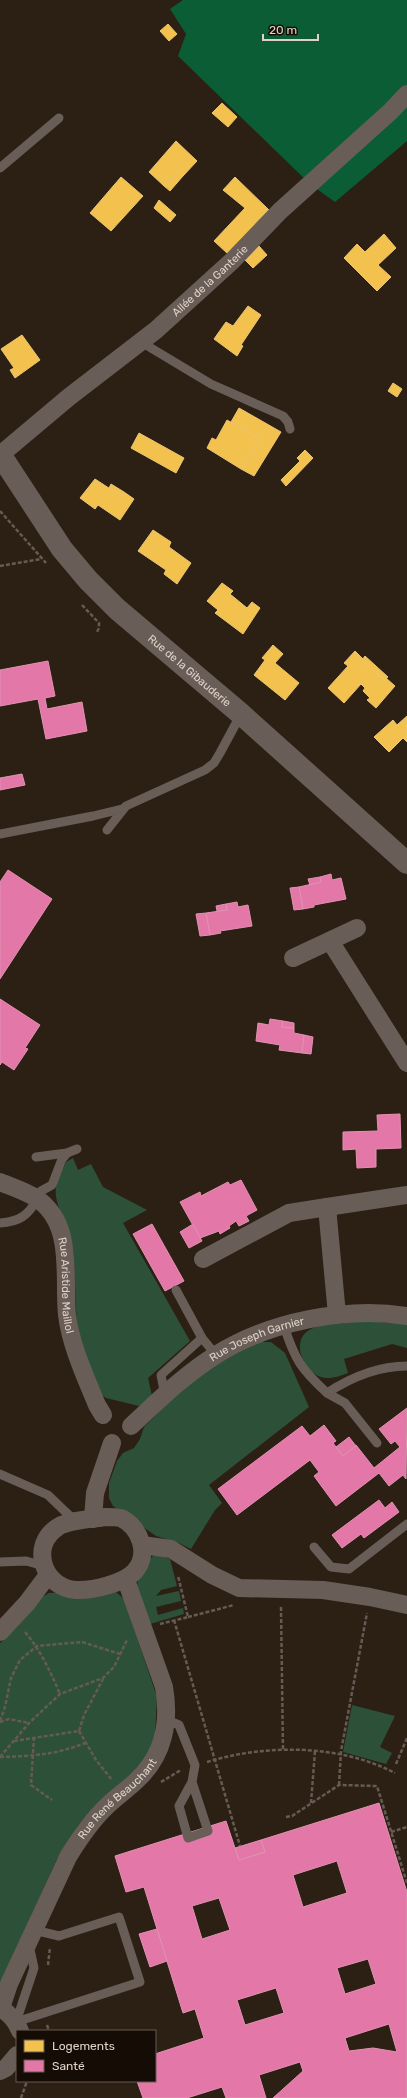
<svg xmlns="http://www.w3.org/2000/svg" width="407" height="2098" font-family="Rubik,sans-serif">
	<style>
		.green { fill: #2c5138 }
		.forest { fill: #0a5d35 }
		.homes { fill: #f2c14e; stroke: #edc672 }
		.health { fill: #e377a8; stroke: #e292b1; fill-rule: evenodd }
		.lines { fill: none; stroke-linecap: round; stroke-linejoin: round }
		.path { stroke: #655b54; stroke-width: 2.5; stroke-dasharray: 4 2; stroke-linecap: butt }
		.service { stroke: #695d57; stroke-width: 9 }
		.minor { stroke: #695d57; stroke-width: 18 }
		.tertiary { stroke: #695d57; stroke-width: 22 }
		.labels { text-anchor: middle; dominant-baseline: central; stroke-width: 4; stroke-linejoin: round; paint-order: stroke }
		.street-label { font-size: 11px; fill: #e0d2c7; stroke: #150c05 }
	</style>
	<rect width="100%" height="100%" fill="#2c2015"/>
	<!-- green -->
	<g class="green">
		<path d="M73 1158 78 1170 91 1164 103 1187 147 1210 123 1223 190 1341 148 1378 152 1396 139 1406 106 1398 102 1395C93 1374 82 1352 78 1329 74 1302 76 1275 73 1247 71 1226 53 1206 56 1187 57 1179 63 1170 66 1162Z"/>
		<path d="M352 1322H377L407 1324V1348L392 1344 344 1359 348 1373C340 1376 330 1380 321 1377 304 1372 290 1342 309 1330 319 1324 339 1324 352 1322Z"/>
		<path d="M259 1342H271L285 1353 309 1407 209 1485 222 1503 215 1510 191 1549 179 1543 156 1536 113 1506 109 1498V1483L117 1461 123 1453 134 1448 140 1439 144 1427 170 1401 198 1377 230 1356Z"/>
		<path d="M153 1556H162L170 1559 177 1586 161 1590 156 1596 179 1591 181 1601 156 1607 158 1615 183 1608 184 1614 150 1624C142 1603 130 1588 143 1568 146 1564 149 1559 153 1556Z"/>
		<path d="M115 1591 124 1599 157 1697 155 1735 147 1756 132 1773 98 1803 79 1824 56 1861 0 1984V1643L15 1629 42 1597 49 1593Z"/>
		<path d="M352 1705 395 1716 380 1747 392 1753 386 1764 343 1752Z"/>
	</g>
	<!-- forest -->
	<path class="forest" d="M183 0H407V141L335 202 310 184 178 56 186 34 170 9Z"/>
	<!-- homes -->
	<g class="homes">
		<path d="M168 24 177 34 169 41 160 31Z"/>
		<path d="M222 103 237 117 228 127 212 113Z"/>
		<path d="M176 141 197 161 183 176 178 171 164 186 149 172Z"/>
		<path d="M178 171 183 176 170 191 164 186Z"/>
		<path d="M121 177 143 196 111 231 90 213Z"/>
		<path d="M235 177 269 210 228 254 214 241 245 208 223 190Z"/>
		<path d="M159 200 176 215 170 222 154 208Z"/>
		<path d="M384 234 396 248 378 265 391 277 377 291 344 258 357 244 365 252Z"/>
		<path d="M259 246 267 255 253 268 245 260Z"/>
		<path d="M248 306 261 315 241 345 243 346 237 356 214 339 226 322 233 326Z"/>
		<path d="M22 335 40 360 15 378 10 370 14 368 1 349Z"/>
		<path d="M393 383 402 389 397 397 388 391Z"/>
		<path d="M239 408 281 432 254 476 241 469 260 439 231 422Z"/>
		<path d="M227 420 260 439 241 469 207 448 212 438 216 440Z"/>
		<path d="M139 433 184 458 176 473 131 448Z"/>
		<path d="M305 450 313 458 286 486 281 480 300 461 297 458Z"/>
		<path d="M95 479 121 496 124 492 134 499 120 520 98 505 95 509 80 498Z"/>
		<path d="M111 484 124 492 121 496 109 488Z"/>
		<path d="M153 530 171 542 169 547 191 563 177 584 164 574 166 570 138 551Z"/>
		<path d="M222 583 233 591 230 594 247 608 252 602 260 608 243 634 215 613 218 610 207 601Z"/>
		<path d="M273 645 283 654 275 663 299 683 285 700 254 675 265 660 262 658Z"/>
		<path d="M355 651 384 680 386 678 395 686 376 708 367 700 370 698 363 691 365 688 361 684 344 703 328 688 348 666 344 663Z"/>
		<path d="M365 656 388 677 384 680 362 660Z"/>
		<path d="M407 716V742L403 738 389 752 374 737 393 720 397 725Z"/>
	</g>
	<!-- health -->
	<g class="health">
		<path d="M48 661 55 696 45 698 47 709 82 702 87 731 46 739 38 699 0 706V670Z"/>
		<path d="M22 774 25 785 0 790V778Z"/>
		<path d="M8 870 52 899 0 979V882Z"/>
		<path d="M331 874 332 880 341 878 346 899 314 905V907L303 909 299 887 321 882 320 877Z"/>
		<path d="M320 877 321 882 310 885 308 879Z"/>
		<path d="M299 887 303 909 294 910 290 888Z"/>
		<path d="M237 902 238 907 248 905 252 926 220 931 221 933 210 935 206 913 227 910 226 904Z"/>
		<path d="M226 904 227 910 217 911 216 906Z"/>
		<path d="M206 913 210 935 200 936 196 914Z"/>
		<path d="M0 999 40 1025 25 1048 28 1049 14 1070 2 1062 0 1065Z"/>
		<path d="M270 1019 283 1021 282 1027 294 1028V1033L304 1035 302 1053 279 1050 280 1045 256 1041 258 1023 269 1025Z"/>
		<path d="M283 1021 294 1023V1028L282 1027Z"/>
		<path d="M304 1035 313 1037 311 1054 302 1053Z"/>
		<path d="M400 1114 401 1148 376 1149V1167L357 1168 356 1149 343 1150V1132L378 1131 377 1115Z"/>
		<path d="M241 1180 257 1210 246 1216 249 1221 239 1226 236 1221 229 1226 230 1228 220 1234 219 1231 200 1238 180 1202 200 1192 201 1196 228 1182 230 1185Z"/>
		<path d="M152 1224 184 1281 165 1291 133 1234Z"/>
		<path d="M193 1224 202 1241 189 1248 180 1232Z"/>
		<path d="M407 1408 406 1479 403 1475 389 1486 379 1473 336 1506 314 1476 319 1472 310 1460 237 1515 218 1489 302 1426 310 1436 324 1425 336 1441 333 1443 343 1456 356 1445 374 1468 400 1447 395 1441 391 1444 379 1429Z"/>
		<path d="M349 1437 356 1446 343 1456 336 1447Z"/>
		<path d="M379 1500 385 1508 392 1502 399 1512 364 1538 361 1534 342 1548 332 1535Z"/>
		<path d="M379 1803 407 1892V2098H273L303 2071 300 2062 259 2075 266 2098H226L222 2087 187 2098H143L137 2081H155V2054L204 2038 195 2009 183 2013 144 1887 126 1892 115 1856 226 1821 239 1860 265 1852 261 1840ZM337 1861 347 1893 303 1907 293 1875ZM219 1898 230 1930 202 1939 192 1906ZM368 1959 376 1984 345 1994 337 1968ZM276 1988 284 2013 245 2025 237 2000ZM389 2024 397 2052 373 2048 349 2051 345 2038Z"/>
		<path d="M261 1840 265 1852 239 1860 235 1848Z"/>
		<path d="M157 1929 167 1961 150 1967 139 1934Z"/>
	</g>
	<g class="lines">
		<!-- path -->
		<g class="path">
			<path d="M0 511 46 563"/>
			<path d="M0 566 41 559"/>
			<path d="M82 605 99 623V628L97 632"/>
			<path d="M281 1607 283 1750"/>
			<path d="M188 1617 234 1605"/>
			<path d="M174 1620 240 1846"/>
			<path d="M160 1624 188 1617 178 1576"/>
			<path d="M25 1632C41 1651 50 1671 60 1694"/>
			<path d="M0 1721 5 1707 11 1678 20 1660 37 1646 82 1642 120 1654"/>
			<path d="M0 1722 9 1719 29 1723"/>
			<path d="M79 1731 96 1760 112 1780"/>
			<path d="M34 1737 31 1785 52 1800"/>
			<path d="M14 1741 79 1731 84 1715 103 1679"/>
			<path d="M0 1757 29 1723 60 1694 103 1678 114 1667 127 1640"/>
			<path d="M0 1757C33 1756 55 1755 85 1743"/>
			<path d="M207 1762C266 1744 339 1744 395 1773"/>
			<path d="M396 1764 407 1738"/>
			<path d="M161 1782 181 1770"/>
			<path d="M339 1785 341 1751 367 1613"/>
			<path d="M311 1803 315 1751"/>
			<path d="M286 1817 292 1816 339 1785 377 1786 407 1883"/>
			<path d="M391 1832 407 1827"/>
			<path d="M48 1965 50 1947"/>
			<path d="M47 2025 49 2031"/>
			<path d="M21 2098 27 2081"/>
		</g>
		<!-- service -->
		<g class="service">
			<path d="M0 168 59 118"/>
			<path d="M141 342 211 384 283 416 288 422 290 429"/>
			<path d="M107 830 126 806 205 770 214 763 220 753 241 714"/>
			<path d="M0 834 93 816 122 809"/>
			<path d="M36 1157 67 1153 77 1149"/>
			<path d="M41 1191 52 1185 62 1159 67 1153"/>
			<path d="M0 1223C19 1222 29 1215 37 1199"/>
			<path d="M176 1290 202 1338 216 1355"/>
			<path d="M284 1326C295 1360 301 1369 327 1393 350 1378 379 1366 407 1366"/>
			<path d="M327 1393 345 1403 377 1443"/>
			<path d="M165 1395 161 1375 202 1338"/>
			<path d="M0 1474 48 1495 75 1521"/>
			<path d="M314 1547 331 1567 349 1569 407 1524"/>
			<path d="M0 1562 26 1561 44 1566"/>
			<path d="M167 1720 179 1725 195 1765 192 1782 179 1806 188 1838 208 1831 192 1782"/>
			<path d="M16 2022 140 1982 119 1917 59 1936 34 1930"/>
			<path d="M16 2022 34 1968 29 1945"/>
		</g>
		<!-- minor -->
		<g class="minor">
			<path id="s1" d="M0 455 69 397 156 330 232 261 280 211 391 111 407 94"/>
			<path d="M330 941 407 1063"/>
			<path d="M293 958 357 928"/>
			<path id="s2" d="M0 1182C12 1187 25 1191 36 1198 75 1224 63 1275 67 1315 71 1346 85 1376 97 1405L103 1415"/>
			<path d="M203 1259 289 1213 327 1207"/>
			<path d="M337 1315 327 1207 407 1195"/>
			<path id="s3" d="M131 1426C158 1401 184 1375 216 1355 268 1322 346 1306 407 1316"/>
			<path d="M106 1517C110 1517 116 1517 121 1518 140 1527 150 1554 135 1571 125 1583 92 1591 76 1590 43 1588 29 1545 58 1527 68 1520 93 1519 106 1517Z"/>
			<path d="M93 1519 95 1493 112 1443"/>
			<path d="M142 1545 171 1549 212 1575 239 1588 323 1590 370 1597 407 1605"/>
			<path d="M0 1632 27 1603 48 1575"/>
			<path d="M0 2008C10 2014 16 2020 20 2031"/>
			<path id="s4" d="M1 2008 9 1984 68 1857C79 1839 91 1821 107 1806 116 1797 128 1789 137 1780 164 1755 170 1721 164 1687L126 1580"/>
			<path d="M0 2071 6 2068 17 2055"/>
		</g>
		<!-- tertiary -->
		<path class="tertiary" id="s5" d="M0 454 62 549 88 580 117 609 241 714 407 863"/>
	</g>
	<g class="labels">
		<!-- street labels -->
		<g class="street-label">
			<text stroke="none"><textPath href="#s1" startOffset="273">Allée de la Ganterie</textPath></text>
			<text stroke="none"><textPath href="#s5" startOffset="290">Rue de la Gibauderie</textPath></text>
			<text stroke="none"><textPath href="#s2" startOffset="136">Rue Aristide Maillol</textPath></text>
			<text stroke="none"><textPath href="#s3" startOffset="155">Rue Joseph Garnier</textPath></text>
			<text stroke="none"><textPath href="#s4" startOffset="242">Rue René Beauchant</textPath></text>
		</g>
	</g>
	<!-- legend -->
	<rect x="16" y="2030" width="140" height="52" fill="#150c05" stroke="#665b53"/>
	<rect x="24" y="2040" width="20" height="12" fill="#f2c14e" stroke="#665b53"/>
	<text x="52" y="2050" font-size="12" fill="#e0d2c7">Logements</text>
	<rect x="24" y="2060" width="20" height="12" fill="#e377a8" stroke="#665b53"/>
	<text x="52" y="2070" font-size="12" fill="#e0d2c7">Santé</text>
	<!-- scale -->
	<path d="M263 34v6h55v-6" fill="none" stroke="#e0d2c7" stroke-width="2"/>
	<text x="269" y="34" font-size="12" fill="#e0d2c7" stroke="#150c05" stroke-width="3" paint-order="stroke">20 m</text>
</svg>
